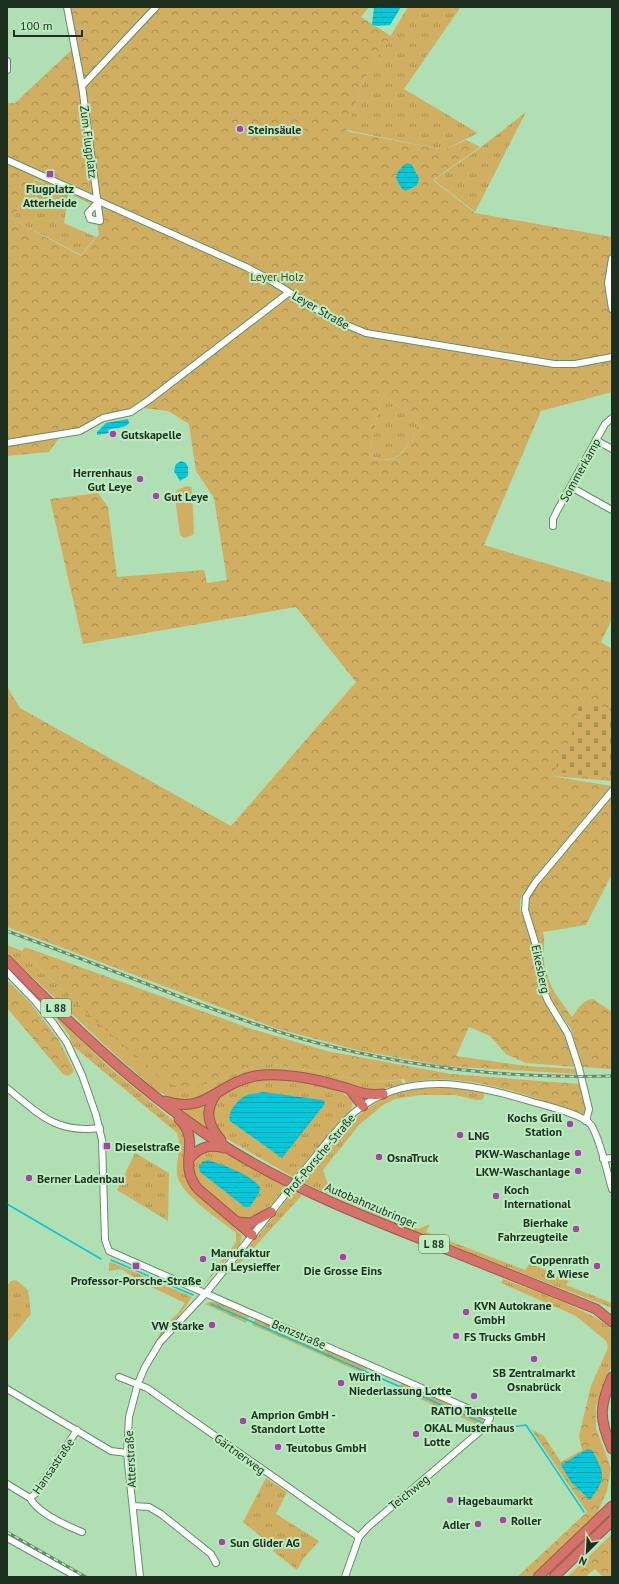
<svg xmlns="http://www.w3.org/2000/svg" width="619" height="1584" font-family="'PT Sans',sans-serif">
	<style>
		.grass { fill: url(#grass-tufts) }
		.forest { fill: url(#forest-crowns); fill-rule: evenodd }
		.cemetery { fill: url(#cemetery-stones) }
		.pitch { fill: #d1af62 }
		.water { fill: url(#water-rules) }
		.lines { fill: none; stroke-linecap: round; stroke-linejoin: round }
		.stream { stroke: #01c8db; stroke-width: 1.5 }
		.minor-casing { stroke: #658f68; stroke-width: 8 }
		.highway-casing { stroke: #955b4f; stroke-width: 11 }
		.minor { stroke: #fff; stroke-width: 6 }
		.highway { stroke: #d57269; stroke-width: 9 }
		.rail-casing { stroke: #68896b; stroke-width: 3 }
		.rail { stroke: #beecc1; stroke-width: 1.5; stroke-dasharray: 4.5; stroke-linecap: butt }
		.minor-bridge-casing { stroke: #658f68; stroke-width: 8; stroke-linecap: butt }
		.minor-bridge { stroke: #fff; stroke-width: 6 }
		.poi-dot { fill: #a643a9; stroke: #beecc1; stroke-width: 1.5 }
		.labels { text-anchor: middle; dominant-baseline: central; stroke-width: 4; stroke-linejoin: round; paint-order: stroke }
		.shield { fill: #beecc1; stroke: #4d6850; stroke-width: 1 }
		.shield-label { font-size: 11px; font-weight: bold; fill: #1d2f1f }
		.poi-label { font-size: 12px; font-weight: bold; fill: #1d2f1f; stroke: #beecc1; text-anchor: start }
		.street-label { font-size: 12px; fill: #1d2f1f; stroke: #beecc1 }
		.park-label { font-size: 12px; fill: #58461c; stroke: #beecc1 }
	</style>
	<defs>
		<pattern id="grass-tufts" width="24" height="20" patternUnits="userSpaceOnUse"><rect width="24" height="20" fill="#d1af62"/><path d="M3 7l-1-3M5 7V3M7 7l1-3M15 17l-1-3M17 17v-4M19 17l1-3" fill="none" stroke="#a98f50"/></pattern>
		<pattern id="forest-crowns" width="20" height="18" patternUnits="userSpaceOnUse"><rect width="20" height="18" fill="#d1af62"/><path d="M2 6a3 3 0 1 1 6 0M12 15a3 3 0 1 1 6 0" fill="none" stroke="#a98f50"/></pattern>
		<pattern id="cemetery-stones" width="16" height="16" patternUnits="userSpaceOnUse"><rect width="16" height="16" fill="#d1af62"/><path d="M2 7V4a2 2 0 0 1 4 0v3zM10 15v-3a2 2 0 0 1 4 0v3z" fill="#a98f50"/></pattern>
		<pattern id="water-rules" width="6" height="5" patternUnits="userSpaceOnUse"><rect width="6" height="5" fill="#01c8db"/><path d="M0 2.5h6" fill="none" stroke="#03a3b1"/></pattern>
	</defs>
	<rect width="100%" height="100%" fill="#b1dfb4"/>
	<!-- grass -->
	<g class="grass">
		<path d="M408 7 460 8 404 89 478 133 444 150 346 130 365 78Z"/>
		<path d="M526 112 475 212 434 180 480 148Z"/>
		<path d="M35 180 68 194 64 223 96 237 81 255 12 219Z"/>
		<path d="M384 395 400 408 417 415 418 421 412 442H409C403 458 383 465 369 455L378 412Z"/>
		<path d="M7 945 22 951 64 992 201 1086 257 1065 273 1064 373 1082 401 1080 403 1084 370 1092 284 1071 267 1070 238 1075 194 1100 181 1101 172 1098 157 1091 109 1049 7 953Z"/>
		<path d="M50 1010 109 1067 180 1126 187 1137 185 1173 189 1183 222 1214 242 1236 240 1244 202 1287 236 1242V1233C220 1220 181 1195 177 1175 175 1160 183 1148 177 1133L73 1046 69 1035Z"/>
		<path d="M268 1078C289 1080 342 1082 353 1103L351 1110 293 1177 222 1136 212 1124C212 1118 211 1108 214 1102 221 1087 254 1081 268 1078Z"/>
		<path d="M440 1086 484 1092V1097L482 1100H476L455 1095H420L395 1099 383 1105 359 1125 323 1170 328 1184 400 1219V1222L418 1229 430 1224 426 1232 525 1270 530 1263 569 1281 566 1285 612 1303V1308L411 1230 301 1182C331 1142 360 1100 412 1089 421 1087 431 1087 440 1086Z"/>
		<path d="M207 1104 205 1122 209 1130 177 1107 197 1108Z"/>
		<path d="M217 1149 286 1186 273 1203 253 1219 237 1218 194 1180 193 1160 202 1151Z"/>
		<path d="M135 1153 169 1173 168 1221 117 1190Z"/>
		<path d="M294 1191 302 1195 230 1274 228 1273Z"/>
		<path d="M111 1262 192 1297C181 1315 166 1330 152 1347L165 1326 178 1313 185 1303 145 1284 121 1269 109 1271V1263Z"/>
		<path d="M503 1279C529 1289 596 1311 612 1330V1365L596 1406 587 1402 591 1386 607 1350 608 1345 605 1340 576 1316 501 1283Z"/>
		<path d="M16 1280 28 1290 31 1314 7 1343V1286L11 1281Z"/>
		<path d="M209 1302H217L249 1316 246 1323 205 1304Z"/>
		<path d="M256 1318 367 1367 365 1374 252 1325Z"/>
		<path d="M402 1382 482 1416 484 1419 480 1426 398 1389Z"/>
		<path d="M266 1478 287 1492 276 1514 319 1541 303 1559 297 1570 273 1551 275 1548 243 1522Z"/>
	</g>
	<!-- forest -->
	<g class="forest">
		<path d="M70 7H369L361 17 391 36 365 78 346 131 444 150 466 140 480 147 433 180 475 213 612 237V253L607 283 612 317V392L541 411 484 545 612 583V619L601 642 612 649V781L551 776 612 786V789L602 796 523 894 520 901V910L532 934 541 990 547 1006 564 1034 577 1067 526 1063 506 1054 490 1036 469 1027 456 1056 526 1066 577 1069 578 1074 445 1066 361 1051 278 1029 7 927V687L20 708 231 826 356 682 296 607 83 644 50 499 98 493 108 507 117 577 204 570 207 583 227 580 214 498 196 471 189 424 168 411 135 407 61 435 49 452 7 456V103H15L78 44ZM35 179 94 205 99 234 81 256 12 219ZM384 395 400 408 417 415 418 421 412 442H409C404 458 383 466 369 455L378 412Z"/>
		<path d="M612 796V874L586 925 543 932C546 944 542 956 545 967 548 986 561 1002 572 1017 578 1009 582 1000 593 999L612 1012V1069L582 1067 571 1029 544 988 527 908 528 899 532 890Z"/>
		<path d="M25 947 249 1028 327 1051 451 1074 580 1084 586 1112 582 1115C528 1095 464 1070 406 1083L404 1079 373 1082 273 1064 257 1065 201 1086 184 1089 165 1082 64 992 22 951Z"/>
		<path d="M7 980 31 1004 58 1039 74 1070 73 1073 68 1076 63 1074 7 1008Z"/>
		<path d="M587 1402 596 1406V1428L611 1468 607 1491 596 1516 530 1577H517L587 1512 531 1429 544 1436 561 1462 582 1450 579 1436Z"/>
		<path d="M612 1534V1577H603L595 1569 585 1577H567Z"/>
	</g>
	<!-- cemetery -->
	<path class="cemetery" d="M580 701 612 709V778L555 772 560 752 567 754Z"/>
	<!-- pitch -->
	<path class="pitch" d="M187 486 191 487 192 491 194 532 193 535 184 538 180 535 175 497 177 490Z"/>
	<!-- water -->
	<g class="water">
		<path d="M374 7H401L390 25 378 26 372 25Z"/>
		<path d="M407 163 412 165 419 179 417 185 406 191 402 189 396 178 398 171Z"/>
		<path d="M128 419 129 423C124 429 115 427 108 430L109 433 97 435V432L106 423Z"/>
		<path d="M181 461 186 463 188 467V476L180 481 174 471 176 464Z"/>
		<path d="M263 1092 322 1100 325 1102 324 1105 282 1158 230 1121C227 1112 238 1099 247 1095 252 1094 258 1093 263 1092Z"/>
		<path d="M208 1160C224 1166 249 1173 260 1187L259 1193 250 1207H245L200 1172 199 1167 202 1162Z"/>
		<path d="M587 1449 592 1450C605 1475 607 1477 590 1500L571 1482 561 1465Z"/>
	</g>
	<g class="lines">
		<!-- stream -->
		<g class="stream">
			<path d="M7 1204 101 1259"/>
			<path d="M111 1260 193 1295"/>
			<path d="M211 1304 483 1423"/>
			<path d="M496 1429 526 1425 584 1512"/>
		</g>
		<!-- minor casing -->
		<g class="minor-casing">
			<g id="minor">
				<path d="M67 7 82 86 100 221 90 219 88 213 97 203"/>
				<path d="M7 61V70"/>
				<path d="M82 86 156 7"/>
				<path d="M7 160 246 267 265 277 332 319 366 333 554 364H575L612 357"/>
				<path d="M612 258 608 283 612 309"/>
				<path d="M596 440 612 449"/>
				<path d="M7 443 80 431 103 418 131 412 149 400 287 294"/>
				<path d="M571 487 612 510"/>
				<path d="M553 526V519L557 511 605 424 612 418"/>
				<path d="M7 972 36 1002 53 1023 67 1043 82 1075 96 1115 102 1140 105 1240 109 1251 490 1418 485 1427 368 1527 359 1537 345 1577"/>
				<path d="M7 1088C39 1114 56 1134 100 1128"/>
				<path d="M586 1121 589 1109 579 1068 568 1034 548 1001 543 989 538 952 525 910 526 897 535 883 612 791"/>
				<path d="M603 1159 612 1158"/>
				<path d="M306 1168C322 1149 337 1127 356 1111 407 1069 475 1084 533 1102 546 1106 583 1114 591 1125 600 1138 607 1172 612 1189"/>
				<path d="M119 1377 147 1388 359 1537"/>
				<path d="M7 1389 111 1451 127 1453"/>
				<path d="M7 1484 30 1498"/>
				<path d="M30 1498 35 1494 77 1430"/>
				<path d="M30 1498C38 1513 67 1526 82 1532"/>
				<path d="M133 1506 149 1507 161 1514 211 1554 216 1563"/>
				<path d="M7 1538 77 1577"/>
				<path d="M140 1577 127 1453 129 1417 138 1383 145 1367 160 1342 205 1294 280 1201"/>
			</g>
		</g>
		<!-- highway casing -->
		<g class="highway-casing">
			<g id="highway">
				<path d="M7 960C75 1029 147 1098 229 1149 292 1188 362 1216 431 1243 486 1265 541 1287 596 1309L612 1322"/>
				<path d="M351 1091 363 1106"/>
				<path d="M216 1094C204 1111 208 1125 221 1140"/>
				<path d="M165 1101C206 1115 217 1083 255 1076 279 1072 312 1078 336 1085 356 1090 362 1096 383 1094"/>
				<path d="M179 1119C203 1142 176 1163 198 1189L252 1235"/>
				<path d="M189 1159C199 1147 209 1144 224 1148"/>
				<path d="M237 1222 251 1223 271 1212"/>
				<path d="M612 1377C599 1407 599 1419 612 1449"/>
				<path d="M538 1577 612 1506"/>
				<path d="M554 1577 612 1521"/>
			</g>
		</g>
		<!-- minor -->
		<use href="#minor" class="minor"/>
		<!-- highway -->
		<use href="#highway" class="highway"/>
		<!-- rail casing -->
		<g class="rail-casing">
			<g id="rail">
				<path d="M7 931C64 952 121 974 178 996 220 1012 263 1028 306 1040 406 1067 509 1079 612 1076"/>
				<path d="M7 1532 86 1577"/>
			</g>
		</g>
		<!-- rail -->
		<use href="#rail" class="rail"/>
		<!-- minor-bridge casing -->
		<g class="minor-bridge-casing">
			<path id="minor-bridge" d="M280 1201 306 1168"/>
		</g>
		<!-- minor-bridge -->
		<use href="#minor-bridge" class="minor-bridge"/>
	</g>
	<!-- markers -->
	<g class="poi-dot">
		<circle cx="240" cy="129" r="4"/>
		<rect x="46" y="170" width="8" height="8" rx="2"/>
		<circle cx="113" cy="434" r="4"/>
		<circle cx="140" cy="479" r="4"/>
		<circle cx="156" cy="496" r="4"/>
		<circle cx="570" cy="1124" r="4"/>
		<circle cx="460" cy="1135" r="4"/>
		<rect x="103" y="1142" width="8" height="8" rx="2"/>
		<circle cx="578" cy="1153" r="4"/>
		<circle cx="379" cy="1157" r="4"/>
		<circle cx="578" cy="1171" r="4"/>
		<circle cx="29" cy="1178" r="4"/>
		<circle cx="496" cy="1196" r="4"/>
		<circle cx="576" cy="1229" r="4"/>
		<circle cx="343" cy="1257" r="4"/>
		<circle cx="203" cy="1259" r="4"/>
		<rect x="132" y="1262" width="8" height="8" rx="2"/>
		<circle cx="597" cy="1266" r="4"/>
		<circle cx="466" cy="1312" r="4"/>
		<circle cx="212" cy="1325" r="4"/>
		<circle cx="456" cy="1336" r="4"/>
		<circle cx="534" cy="1359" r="4"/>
		<circle cx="341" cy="1383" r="4"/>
		<circle cx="474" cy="1396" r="4"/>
		<circle cx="243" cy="1421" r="4"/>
		<circle cx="416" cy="1434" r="4"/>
		<circle cx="278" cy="1447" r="4"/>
		<circle cx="450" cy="1500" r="4"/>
		<circle cx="503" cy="1520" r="4"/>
		<circle cx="478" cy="1524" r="4"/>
		<circle cx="222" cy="1542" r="4"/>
	</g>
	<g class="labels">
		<!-- shield labels -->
		<g class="shield">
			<rect x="41" y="999" width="30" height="18" rx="3"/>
			<rect x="419" y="1235" width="30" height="18" rx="3"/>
		</g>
		<g class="shield-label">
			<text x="56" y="1008">L 88</text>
			<text x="434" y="1244">L 88</text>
		</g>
		<!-- poi labels -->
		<g class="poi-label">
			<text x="248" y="129">Steinsäule</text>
			<text x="50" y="188" text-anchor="middle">Flugplatz<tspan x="50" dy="14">Atterheide</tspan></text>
			<text x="121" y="434">Gutskapelle</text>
			<text x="132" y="472" text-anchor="end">Herrenhaus<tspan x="132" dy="14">Gut Leye</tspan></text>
			<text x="164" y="496">Gut Leye</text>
			<text x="562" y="1117" text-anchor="end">Kochs Grill<tspan x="562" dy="14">Station</tspan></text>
			<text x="468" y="1135">LNG</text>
			<text x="115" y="1146">Dieselstraße</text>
			<text x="570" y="1153" text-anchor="end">PKW-Waschanlage</text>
			<text x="387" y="1157">OsnaTruck</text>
			<text x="570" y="1171" text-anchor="end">LKW-Waschanlage</text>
			<text x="37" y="1178">Berner Ladenbau</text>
			<text x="504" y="1189">Koch<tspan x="504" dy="14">International</tspan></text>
			<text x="568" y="1222" text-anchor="end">Bierhake<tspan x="568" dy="14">Fahrzeugteile</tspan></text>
			<text x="211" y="1252">Manufaktur<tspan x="211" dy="14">Jan Leysieffer</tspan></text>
			<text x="589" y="1259" text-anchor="end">Coppenrath<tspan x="589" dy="14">&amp; Wiese</tspan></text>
			<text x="343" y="1270" text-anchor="middle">Die Grosse Eins</text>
			<text x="136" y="1280" text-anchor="middle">Professor-Porsche-Straße</text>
			<text x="474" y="1305">KVN Autokrane<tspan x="474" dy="14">GmbH</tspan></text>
			<text x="204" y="1325" text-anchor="end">VW Starke</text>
			<text x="464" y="1336">FS Trucks GmbH</text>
			<text x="534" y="1372" text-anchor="middle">SB Zentralmarkt<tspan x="534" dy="14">Osnabrück</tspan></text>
			<text x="349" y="1376">Würth<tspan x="349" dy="14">Niederlassung Lotte</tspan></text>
			<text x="474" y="1410" text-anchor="middle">RATIO Tankstelle</text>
			<text x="251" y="1414">Amprion GmbH -<tspan x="251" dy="14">Standort Lotte</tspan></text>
			<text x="424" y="1427">OKAL Musterhaus<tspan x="424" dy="14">Lotte</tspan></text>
			<text x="286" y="1447">Teutobus GmbH</text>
			<text x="458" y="1500">Hagebaumarkt</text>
			<text x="511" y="1520">Roller</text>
			<text x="470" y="1524" text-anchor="end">Adler</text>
			<text x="230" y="1542">Sun Glider AG</text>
		</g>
		<!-- street labels -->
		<g class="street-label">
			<text transform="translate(89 142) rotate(83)">Zum Flugplatz</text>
			<text transform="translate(321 310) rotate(30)">Leyer Straße</text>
			<text transform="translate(580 470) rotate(-61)">Sommerkamp</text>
			<text transform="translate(541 969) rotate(78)">Eikesberg</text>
			<text transform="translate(319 1155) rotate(-50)">Prof.-Porsche-Straße</text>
			<text transform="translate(371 1205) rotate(23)">Autobahnzubringer</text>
			<text transform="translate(299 1334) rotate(23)">Benzstraße</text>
			<text transform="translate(240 1454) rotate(36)">Gärtnerweg</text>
			<text transform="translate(130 1459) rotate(-93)">Atterstraße</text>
			<text transform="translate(53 1466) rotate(-56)">Hansastraße</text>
			<text transform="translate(409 1492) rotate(-39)">Teichweg</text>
		</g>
		<!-- park labels -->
		<g class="park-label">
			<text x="277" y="276">Leyer Holz</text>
		</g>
	</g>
	<!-- border -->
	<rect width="619" height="1584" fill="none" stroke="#1d2f1f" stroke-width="16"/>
	<!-- north arrow -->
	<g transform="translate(587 1552) rotate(204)" stroke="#beecc1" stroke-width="3" paint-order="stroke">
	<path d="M0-3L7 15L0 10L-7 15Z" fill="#1d2f1f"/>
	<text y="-6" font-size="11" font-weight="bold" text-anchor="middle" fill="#1d2f1f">N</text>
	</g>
	<!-- scale -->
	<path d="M14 30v6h68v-6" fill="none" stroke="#1d2f1f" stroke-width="2"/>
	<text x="20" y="30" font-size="12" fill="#1d2f1f" stroke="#beecc1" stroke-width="3" paint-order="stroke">100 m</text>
</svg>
